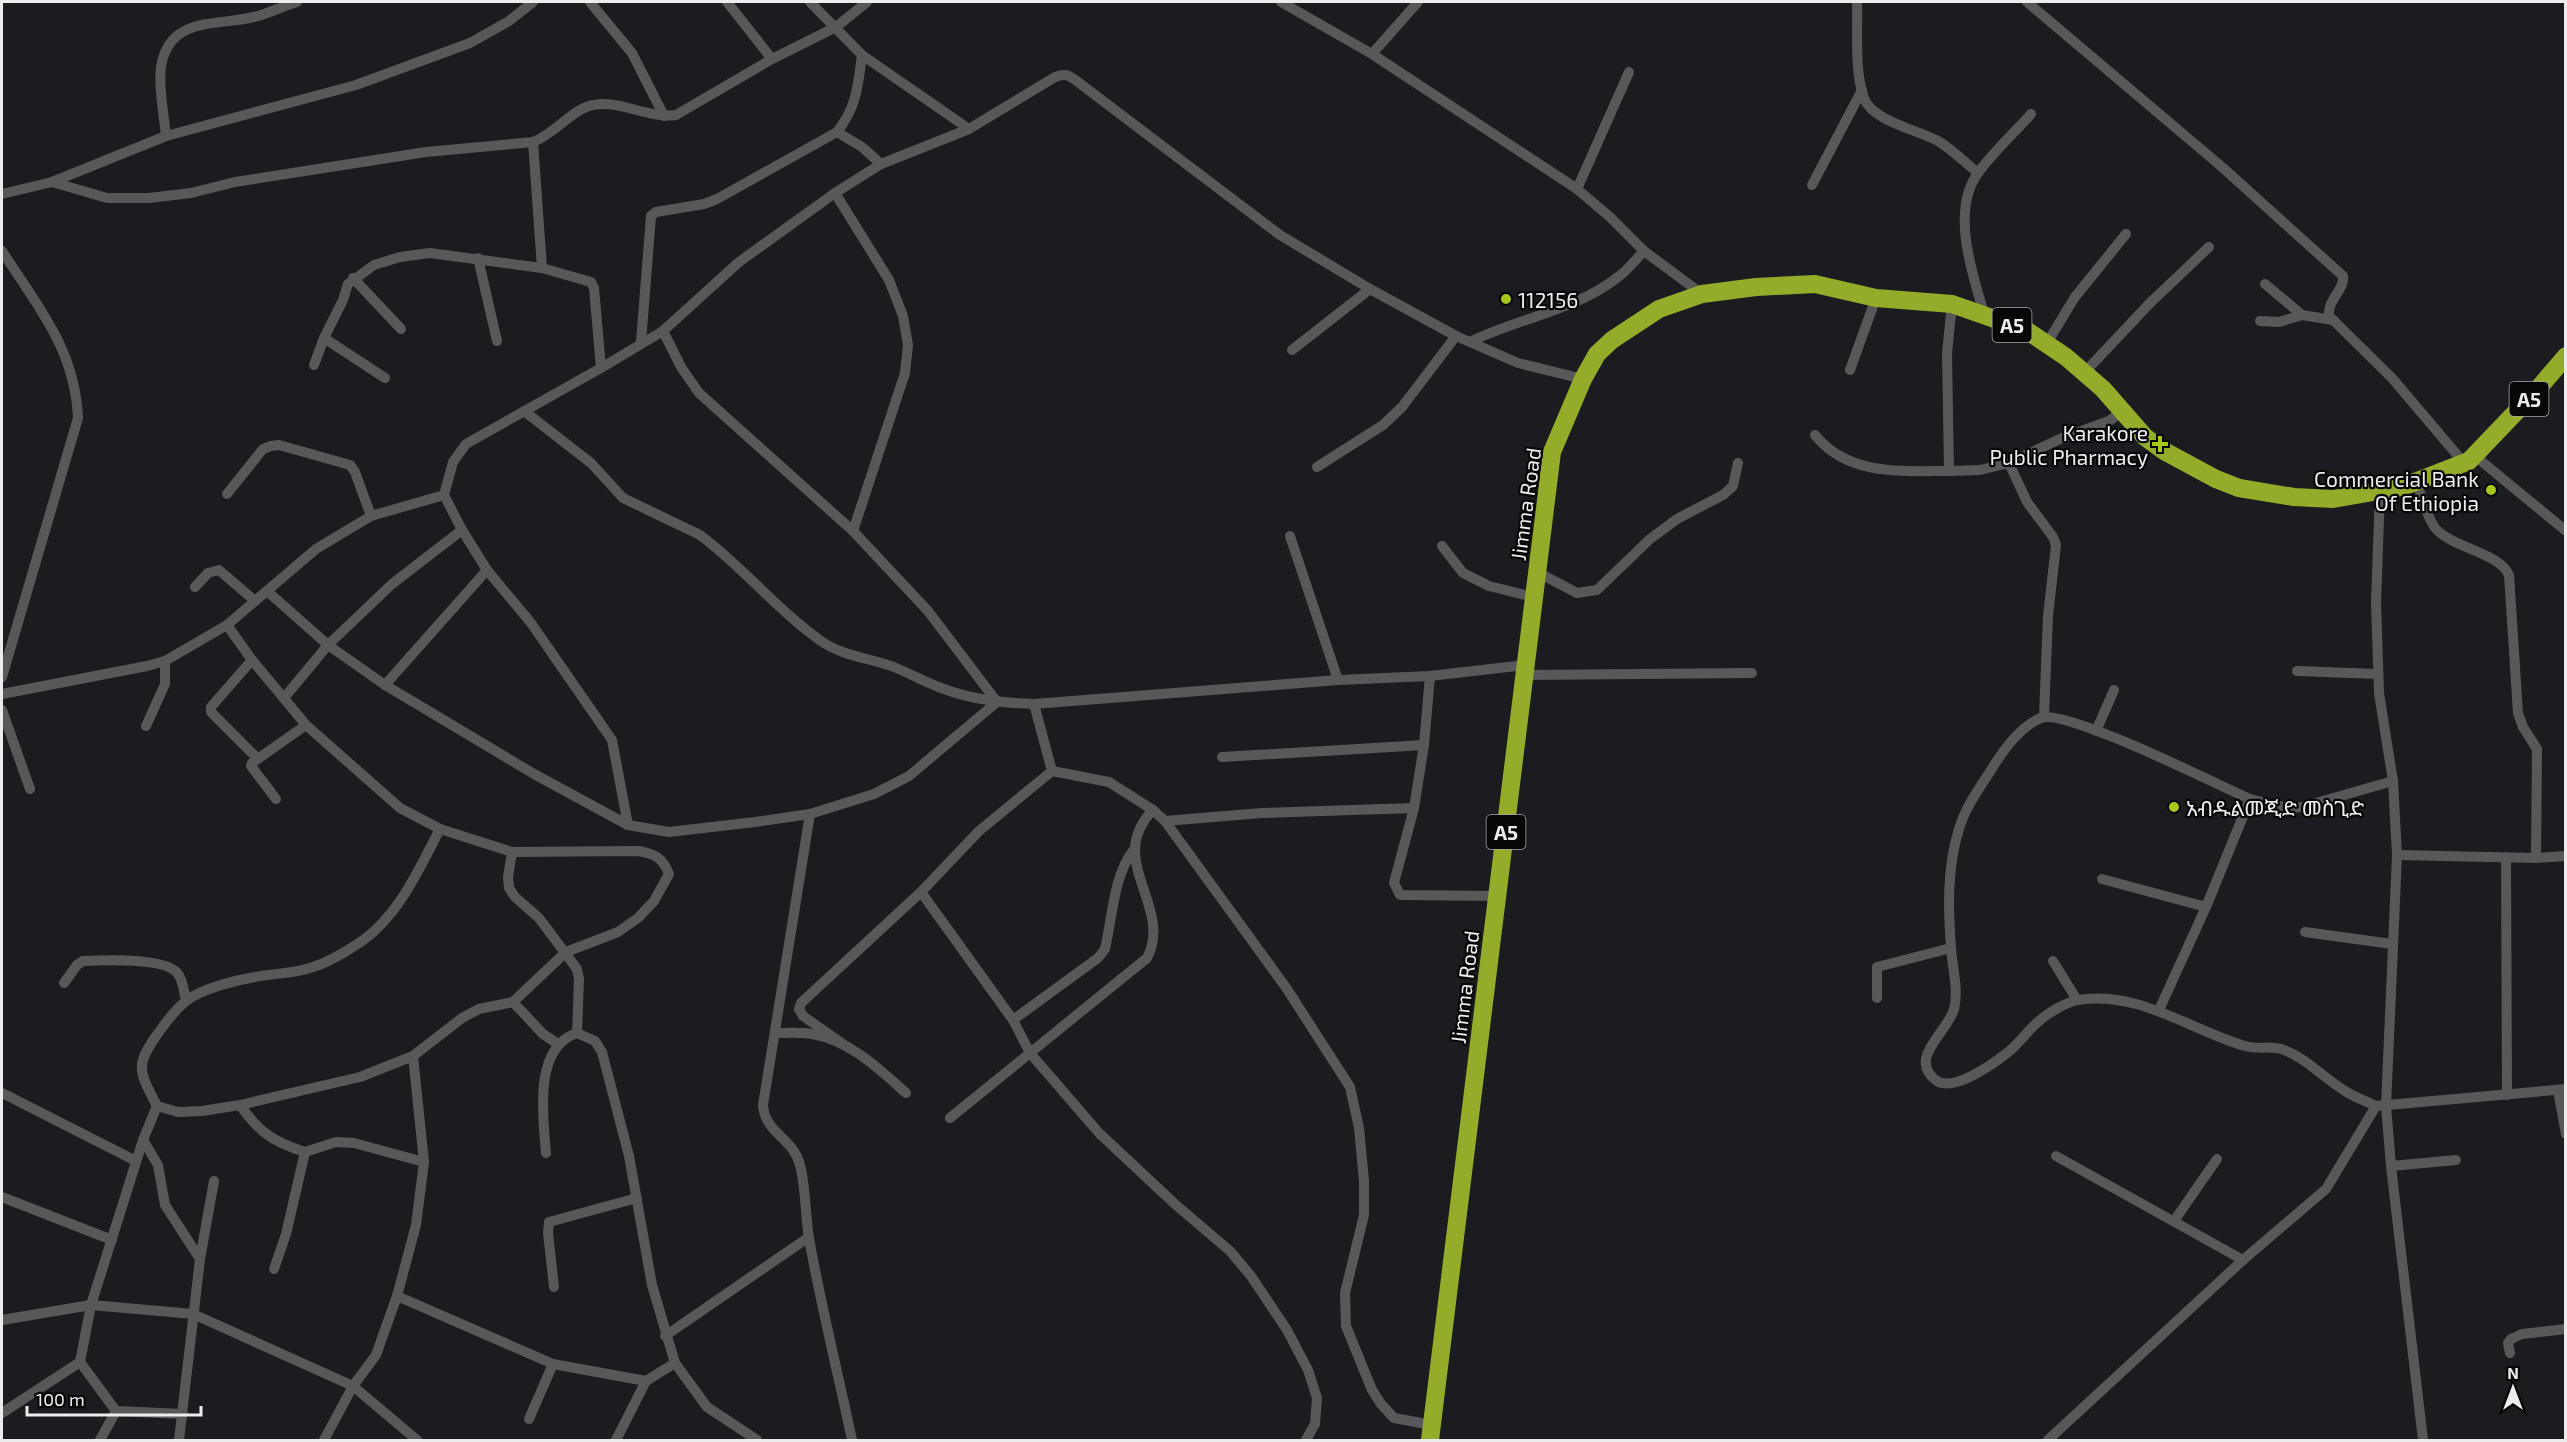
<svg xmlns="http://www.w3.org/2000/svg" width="2567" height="1442" font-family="'Exo 2','Noto Sans Ethiopic',sans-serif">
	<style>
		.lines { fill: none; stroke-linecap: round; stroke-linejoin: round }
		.street { stroke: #56585a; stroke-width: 10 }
		.highway { stroke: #93ad2a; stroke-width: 18 }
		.poi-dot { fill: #a9c71b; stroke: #070708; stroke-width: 2 }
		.labels { text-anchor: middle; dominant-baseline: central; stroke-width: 4.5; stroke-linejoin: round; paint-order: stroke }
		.shield { fill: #070708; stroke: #a7a7a9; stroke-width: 1.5 }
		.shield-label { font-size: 20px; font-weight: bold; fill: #ececee }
		.poi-label { font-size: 21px; fill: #ececee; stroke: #070708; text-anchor: start }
		.street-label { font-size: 21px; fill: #ececee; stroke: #070708 }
	</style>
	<rect width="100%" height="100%" fill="#1b1c1f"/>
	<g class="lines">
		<!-- street -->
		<g class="street">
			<path d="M590 2 632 53 664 116"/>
			<path d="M727 2 772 59"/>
			<path d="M810 2 862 55 969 129"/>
			<path d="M1281 2 1372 54 1577 189 1610 217 1644 251 1702 294"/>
			<path d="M1857 2C1858 30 1854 71 1864 98 1872 121 1918 130 1938 141 1952 149 1965 163 1978 173"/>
			<path d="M2027 2 2222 167 2343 276C2345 290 2327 300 2329 316L2392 378 2464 463"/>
			<path d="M1372 54 1418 2"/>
			<path d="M837 132 862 147 881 164"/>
			<path d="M166 136C164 115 158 86 161 67 169 14 221 27 258 16 271 12 284 6 297 2"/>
			<path d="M533 142 542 268"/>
			<path d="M52 182 107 198H149L191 193 235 182 426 152 533 142C555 134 572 109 593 105 618 99 648 119 676 115L772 59 836 27 867 2"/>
			<path d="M1812 185 1862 90"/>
			<path d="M1577 189 1629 72"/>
			<path d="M835 193 889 280 903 316 908 345 905 373 853 531"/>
			<path d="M2 194 52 182 166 136 356 85 470 43 509 21 533 2"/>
			<path d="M2 251C38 307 75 349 78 418L2 677"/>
			<path d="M478 258 497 341"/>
			<path d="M353 278 401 329"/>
			<path d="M2265 284 2302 315"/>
			<path d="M1952 304 1947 353 1949 471 1980 470 2009 463 2062 438 2109 421 2121 412"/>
			<path d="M1985 317C1973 276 1950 211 1978 173 1993 152 2014 133 2031 114"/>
			<path d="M2260 321 2279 322 2302 315 2333 320"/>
			<path d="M663 331 681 367 699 393 853 531 928 611 997 702"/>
			<path d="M324 338 385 378"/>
			<path d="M641 342 651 216 656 212 704 204 717 199 837 132C857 107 858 85 862 55"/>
			<path d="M1470 342C1518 318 1575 311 1618 277 1628 270 1636 259 1644 251"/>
			<path d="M2047 343 2075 297 2126 234"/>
			<path d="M1292 350 1370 289"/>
			<path d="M314 365 324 338 343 300 348 284 374 265 400 257 430 253 542 268 591 282 594 288 601 368"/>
			<path d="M1850 370 1876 298"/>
			<path d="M2084 373 2150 303 2209 247"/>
			<path d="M524 411 591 463 623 498 700 535C743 567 777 610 821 641 842 656 870 658 894 667 911 674 927 683 944 689 973 700 1004 703 1034 704L1338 680 1430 676 1525 665"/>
			<path d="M1815 435C1848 476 1901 471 1949 471"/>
			<path d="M2475 456 2566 531"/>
			<path d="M2009 463 2027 502 2053 537 2056 545 2048 616 2044 716"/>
			<path d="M1317 467 1383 425 1402 407 1456 336"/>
			<path d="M2416 482C2421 493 2428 521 2436 529 2453 548 2500 553 2509 575L2518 713 2523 727 2537 749 2536 858"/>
			<path d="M2380 491 2376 603 2379 693 2393 781 2397 855 2386 1106 2391 1166 2423 1440"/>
			<path d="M227 494 263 449 271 446 279 445 350 465 355 472 371 516"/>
			<path d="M444 495 462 530 487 570 531 623 612 740 628 825 669 832 755 822 810 814 874 794 909 776 997 702"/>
			<path d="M1290 536 1338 680"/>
			<path d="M1442 546 1463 573 1489 586 1534 597"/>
			<path d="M1537 572 1577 593 1597 590 1650 539 1677 519 1723 495 1733 486 1738 463"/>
			<path d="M195 587 208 573 219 570 255 601"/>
			<path d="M267 591 328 645 385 685 534 774 628 825"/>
			<path d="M252 660 211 707V712L257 758"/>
			<path d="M2297 671 2378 674"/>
			<path d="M1524 675 1752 673"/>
			<path d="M1430 676 1424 745 1414 808 1394 883 1400 895 1498 896"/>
			<path d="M385 685 487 570"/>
			<path d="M2 694 147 666 165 661 227 625 316 549 371 516 444 495 453 462 466 444 601 368 663 331 739 262 835 193 881 164 969 129 1055 77C1063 74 1067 74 1074 79L1280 235 1370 289 1456 336 1518 363 1583 379"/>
			<path d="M284 698 328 645 392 584 462 530"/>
			<path d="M2 710 30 789"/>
			<path d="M146 726 165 684V661"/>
			<path d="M2096 731 2114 690"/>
			<path d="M1222 757 1424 745"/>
			<path d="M1052 771 1109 782 1153 810 1165 821 1287 989 1350 1087 1359 1128 1364 1181V1215L1345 1293 1346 1326 1372 1390 1381 1404 1394 1418 1432 1425"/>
			<path d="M276 799 251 766 252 763 306 725"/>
			<path d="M2250 799 2287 808 2302 807 2393 781"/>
			<path d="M810 814 763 1105C765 1134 793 1137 800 1165 806 1188 805 1214 809 1238 821 1306 838 1373 852 1440"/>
			<path d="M1165 821 1262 813 1414 808"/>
			<path d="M512 852 508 877 509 888 515 897 539 918 577 969 579 979 577 1033"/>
			<path d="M2397 855 2536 858 2566 856"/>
			<path d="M2506 858 2507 1095"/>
			<path d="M2102 879 2206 907"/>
			<path d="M921 892 1013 1020 1030 1053 1099 1133 1176 1205 1230 1251 1251 1276 1287 1330 1308 1370 1317 1398 1315 1424 1306 1440"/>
			<path d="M2305 932 2392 944"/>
			<path d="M2053 961 2077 1000"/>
			<path d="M64 983 77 965 83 961C102 960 167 957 178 974 183 980 184 993 186 1000"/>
			<path d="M1877 998V967L1951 948"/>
			<path d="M513 1002 543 1034 558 1044"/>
			<path d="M2159 1010 2206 907 2250 799C2218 785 2065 708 2041 718 2020 726 2002 752 1991 770 1979 789 1965 808 1959 829 1947 867 1948 908 1951 947 1952 968 1959 988 1954 1009 1948 1032 1906 1059 1937 1081 1954 1092 1993 1064 2007 1053 2019 1044 2027 1031 2039 1021 2049 1012 2065 1003 2078 1000 2139 990 2190 1030 2245 1046 2258 1050 2272 1045 2284 1050 2306 1058 2325 1079 2345 1091 2354 1097 2366 1101 2376 1106L2566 1089"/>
			<path d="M1013 1020 1098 958 1105 949C1112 919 1114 874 1133 851"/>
			<path d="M775 1033C787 1033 800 1032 812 1034 849 1040 878 1068 906 1093"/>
			<path d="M843 1044 803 1016 799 1009 801 1003 921 892 979 831 1052 771 1034 704"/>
			<path d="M2558 1090 2566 1134"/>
			<path d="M2 1093 136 1161"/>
			<path d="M240 1105C259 1132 273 1142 305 1152"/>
			<path d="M157 1106C139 1071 134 1066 159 1032 166 1022 176 1009 186 1001 201 989 236 980 255 977 275 973 294 974 313 967 330 962 347 951 362 941 399 915 419 869 440 829"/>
			<path d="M950 1118 1147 958C1174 907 1104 860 1153 810"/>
			<path d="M143 1140 158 1165 165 1205 200 1259 179 1440"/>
			<path d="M546 1153C543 1117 533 1047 577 1033L595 1041 602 1052 629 1156 652 1285 675 1363 707 1407 757 1440"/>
			<path d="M2056 1156 2243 1260"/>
			<path d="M2391 1166 2456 1160"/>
			<path d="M2 1197 112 1240"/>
			<path d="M2174 1221 2217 1159"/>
			<path d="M200 1259 214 1181"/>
			<path d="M274 1269 286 1234 305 1152 336 1142 354 1143 424 1162"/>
			<path d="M554 1287 548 1233 549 1222 637 1198"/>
			<path d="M397 1296 553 1364 646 1381"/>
			<path d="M2 1320 91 1305 193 1314 353 1386 417 1440"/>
			<path d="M665 1336 809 1237"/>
			<path d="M2510 1353 2508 1343 2511 1339 2522 1334 2566 1329"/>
			<path d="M80 1362 116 1411"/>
			<path d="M116 1411 183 1414"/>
			<path d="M2 1413 80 1362 91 1305 143 1140 157 1106 178 1112 202 1111 240 1105 360 1077 413 1056 462 1018 479 1009 513 1002 566 952 618 932 638 918 654 901 669 874C663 858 655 854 639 851L512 852 440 829 400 808 306 725 252 660 227 625"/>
			<path d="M529 1419 553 1364"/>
			<path d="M100 1440 116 1411"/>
			<path d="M324 1440 353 1386 376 1355 397 1296 416 1225 424 1162 413 1056"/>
			<path d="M616 1440 646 1381 675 1363"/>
			<path d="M2048 1440 2243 1260 2326 1189 2376 1106"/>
		</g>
		<!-- highway -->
		<path class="highway" d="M1430 1440 1552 452 1583 379 1597 354 1612 340 1659 309 1702 294 1756 287 1815 284 1876 298 1952 304 2026 330 2066 357 2103 389 2145 437 2164 451 2216 479 2239 488 2294 497 2333 499 2402 487 2469 461 2537 390 2566 356"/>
	</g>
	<!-- markers -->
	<g class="poi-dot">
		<circle cx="1506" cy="299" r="6"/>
		<path d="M2157 435h6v6h6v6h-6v6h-6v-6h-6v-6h6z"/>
		<circle cx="2491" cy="490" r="6"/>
		<circle cx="2174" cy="807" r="6"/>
	</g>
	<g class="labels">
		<!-- shield labels -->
		<g class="shield">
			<rect x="1992.5" y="308" width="39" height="34" rx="4.5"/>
			<rect x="2509.5" y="382" width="39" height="34" rx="4.5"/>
			<rect x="1486.5" y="815" width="39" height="34" rx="4.5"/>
		</g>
		<g class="shield-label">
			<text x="2012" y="325">A5</text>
			<text x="2529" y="399">A5</text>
			<text x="1506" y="832">A5</text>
		</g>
		<!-- poi labels -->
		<g class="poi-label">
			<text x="1518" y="299">112156</text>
			<text x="2148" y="432" text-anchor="end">Karakore<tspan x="2148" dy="24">Public Pharmacy</tspan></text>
			<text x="2479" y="478" text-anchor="end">Commercial Bank<tspan x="2479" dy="24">Of Ethiopia</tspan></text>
			<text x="2186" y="807">አብዱልመጂድ መስጊድ</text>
		</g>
		<!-- street labels -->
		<g class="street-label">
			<text transform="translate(1525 504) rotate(-82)">Jimma Road</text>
			<text transform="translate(1464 987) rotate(-83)">Jimma Road</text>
		</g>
	</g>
	<!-- border -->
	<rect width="2567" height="1442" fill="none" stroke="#ececee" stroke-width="6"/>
	<!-- north arrow -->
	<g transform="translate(2513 1388)" stroke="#070708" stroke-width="4.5" paint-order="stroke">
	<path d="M0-4.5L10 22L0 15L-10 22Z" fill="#ececee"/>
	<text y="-9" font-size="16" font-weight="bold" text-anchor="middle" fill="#ececee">N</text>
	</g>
	<!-- scale -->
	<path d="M27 1406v9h174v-9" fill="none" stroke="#ececee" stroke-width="3"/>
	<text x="36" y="1406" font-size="18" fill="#ececee" stroke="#070708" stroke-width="4.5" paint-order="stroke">100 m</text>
</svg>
